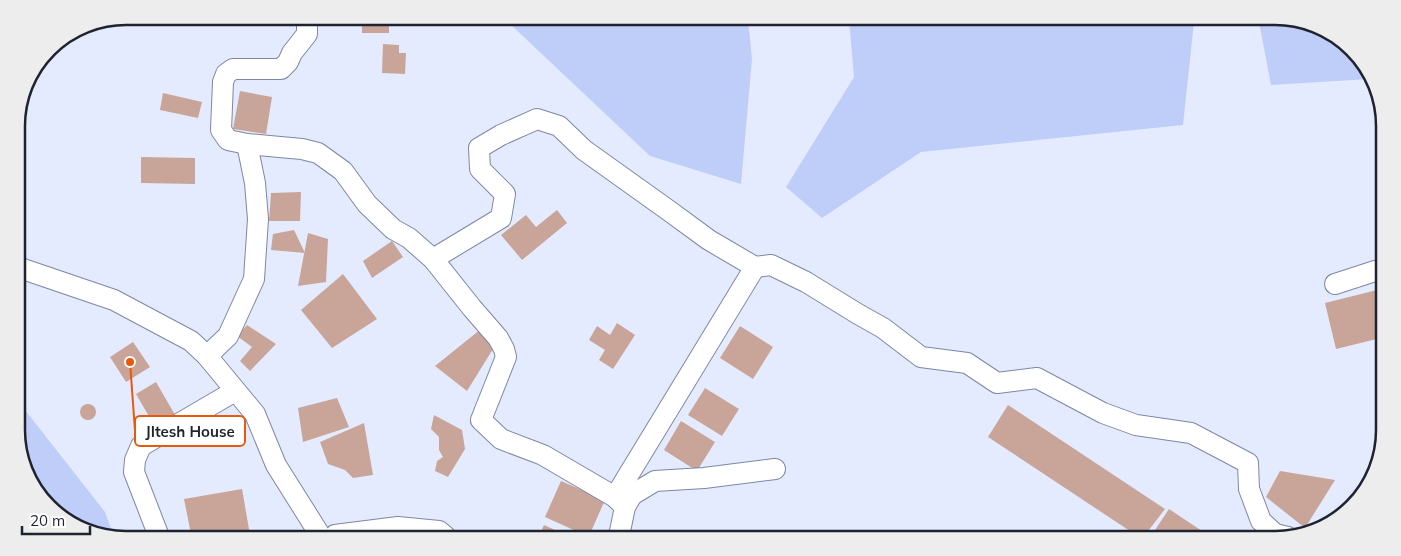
<svg xmlns="http://www.w3.org/2000/svg" width="1401" height="556" font-family="Mulish,sans-serif">
	<style>
		.green { fill: #bfcef9 }
		.building { fill: #c8a598 }
		.lines { fill: none; stroke-linecap: round; stroke-linejoin: round }
		.street-casing { stroke: #7d87a4; stroke-width: 22 }
		.street { stroke: #fff; stroke-width: 20 }
		.rim { fill: none; stroke: #1f232f; stroke-width: 2.5 }
		.leader { fill: none; stroke: #e8590c; stroke-width: 2 }
		.callout-dot { fill: #e8590c; stroke: #fff; stroke-width: 2 }
		.callout { fill: #fff; stroke: #e8590c; stroke-width: 2 }
		.callout-label { font-size: 15px; text-anchor: middle; font-weight: bold; fill: #1f232f }
	</style>
	<rect width="100%" height="100%" fill="#e5ebff"/>
	<!-- green -->
	<g class="green">
		<path d="M507 18 748 19 752 59 741 184 650 156 510 24Z"/>
		<path d="M849 20 1194 22 1183 125 921 152 822 218 786 187 854 77Z"/>
		<path d="M1259 22H1310L1362 59 1370 79 1271 85Z"/>
		<path d="M18 401 105 512 113 534H91L43 502 18 451Z"/>
	</g>
	<!-- building -->
	<g class="building">
		<path d="M362 17 389 18V33H362Z"/>
		<path d="M383 44 399 45V53H406L405 74 382 73Z"/>
		<path d="M240 91 272 97 266 134 233 129Z"/>
		<path d="M163 93 202 102 198 118 160 110Z"/>
		<path d="M141 157 195 158V184L141 183Z"/>
		<path d="M301 192 300 221H269L271 193Z"/>
		<path d="M557 210 567 223 522 260 501 235 526 215 536 227Z"/>
		<path d="M294 230 305 253 271 250 273 234Z"/>
		<path d="M308 233 328 239 326 282 298 286Z"/>
		<path d="M392 241 403 257 372 278 363 261Z"/>
		<path d="M343 274 377 319 332 348 301 310Z"/>
		<path d="M1381 289V338L1336 349 1325 303Z"/>
		<path d="M617 323 635 335 613 369 599 360 605 350 589 340 597 326 610 335Z"/>
		<path d="M247 325 276 344 250 371 240 361 252 347 237 336Z"/>
		<path d="M740 326 773 347 753 379 720 358Z"/>
		<path d="M481 329 496 344 467 391 435 366Z"/>
		<path d="M133 342 150 367 126 382 110 357Z"/>
		<path d="M156 382 178 420 158 432 136 394Z"/>
		<path d="M705 388 739 409 722 436 688 415Z"/>
		<path d="M337 398 349 427 303 442 298 408Z"/>
		<circle cx="88" cy="412" r="8"/>
		<path d="M1008 405 1165 509 1142 539 988 437Z"/>
		<path d="M434 415 462 430 465 449 448 477 435 471 437 461 443 457 439 450V437L431 429Z"/>
		<path d="M681 421 715 442 697 471 664 450Z"/>
		<path d="M364 423 373 475 353 478 345 470 328 464 320 442Z"/>
		<path d="M1280 471 1335 480 1305 528 1266 497Z"/>
		<path d="M561 481 605 500 589 536H587L545 517Z"/>
		<path d="M242 489 250 535 191 534 184 499Z"/>
		<path d="M1169 509 1214 539H1149Z"/>
		<path d="M544 525 568 536H539Z"/>
	</g>
	<g class="lines">
		<!-- street casing -->
		<g class="street-casing">
			<g id="street">
				<path d="M307 17V34L292 53 288 62 281 69H233L226 74 223 82 221 130 228 140 247 144 302 149 318 153 343 171 367 204 393 229 409 238 433 259 472 308 498 338 504 349 506 357 481 420 501 439 543 455 615 497 625 507"/>
				<path d="M433 259 501 218 505 194 480 169 479 148 501 135 537 119 559 126 584 150 668 210 709 240 755 267 615 497"/>
				<path d="M755 267 771 265 806 282 858 314 883 328 921 357 967 363 997 383 1037 378 1103 413 1136 425 1191 433 1248 463 1249 489 1261 521 1275 534 1288 537"/>
				<path d="M17 269 20 268 114 300 191 341 207 356 255 414 276 465 320 535"/>
				<path d="M1335 284 1375 271 1382 270"/>
				<path d="M207 356 228 336 254 279 258 219 255 183 247 144"/>
				<path d="M158 534 134 472 135 460 141 446 235 391"/>
				<path d="M335 535 398 527 439 531 445 536"/>
				<path d="M619 536 625 507 632 495 655 481 704 478 775 469"/>
			</g>
		</g>
		<!-- street -->
		<use href="#street" class="street"/>
	</g>
	<!-- crop -->
	<path d="M0 0H1401V556H0ZM126 25H1275A101 101 0 0 1 1376 126V430A101 101 0 0 1 1275 531H126A101 101 0 0 1 25 430V126A101 101 0 0 1 126 25Z" fill="#ededee" fill-rule="evenodd"/>
	<path class="rim" d="M126 25H1275A101 101 0 0 1 1376 126V430A101 101 0 0 1 1275 531H126A101 101 0 0 1 25 430V126A101 101 0 0 1 126 25Z"/>
	<!-- callouts -->
	<path class="leader" d="M130 362L135 431"/>
	<circle class="callout-dot" cx="130" cy="362" r="5"/>
	<rect class="callout" x="135" y="416" width="110" height="30" rx="5"/>
	<g class="callout-label">
		<text x="190" y="437">JItesh House</text>
	</g>
	<!-- scale -->
	<path d="M22 526v8h68v-8" fill="none" stroke="#1f232f" stroke-width="2.5"/>
	<text x="30" y="526" font-size="15" fill="#1f232f" stroke="#ffffff" stroke-width="4" paint-order="stroke">20 m</text>
</svg>
